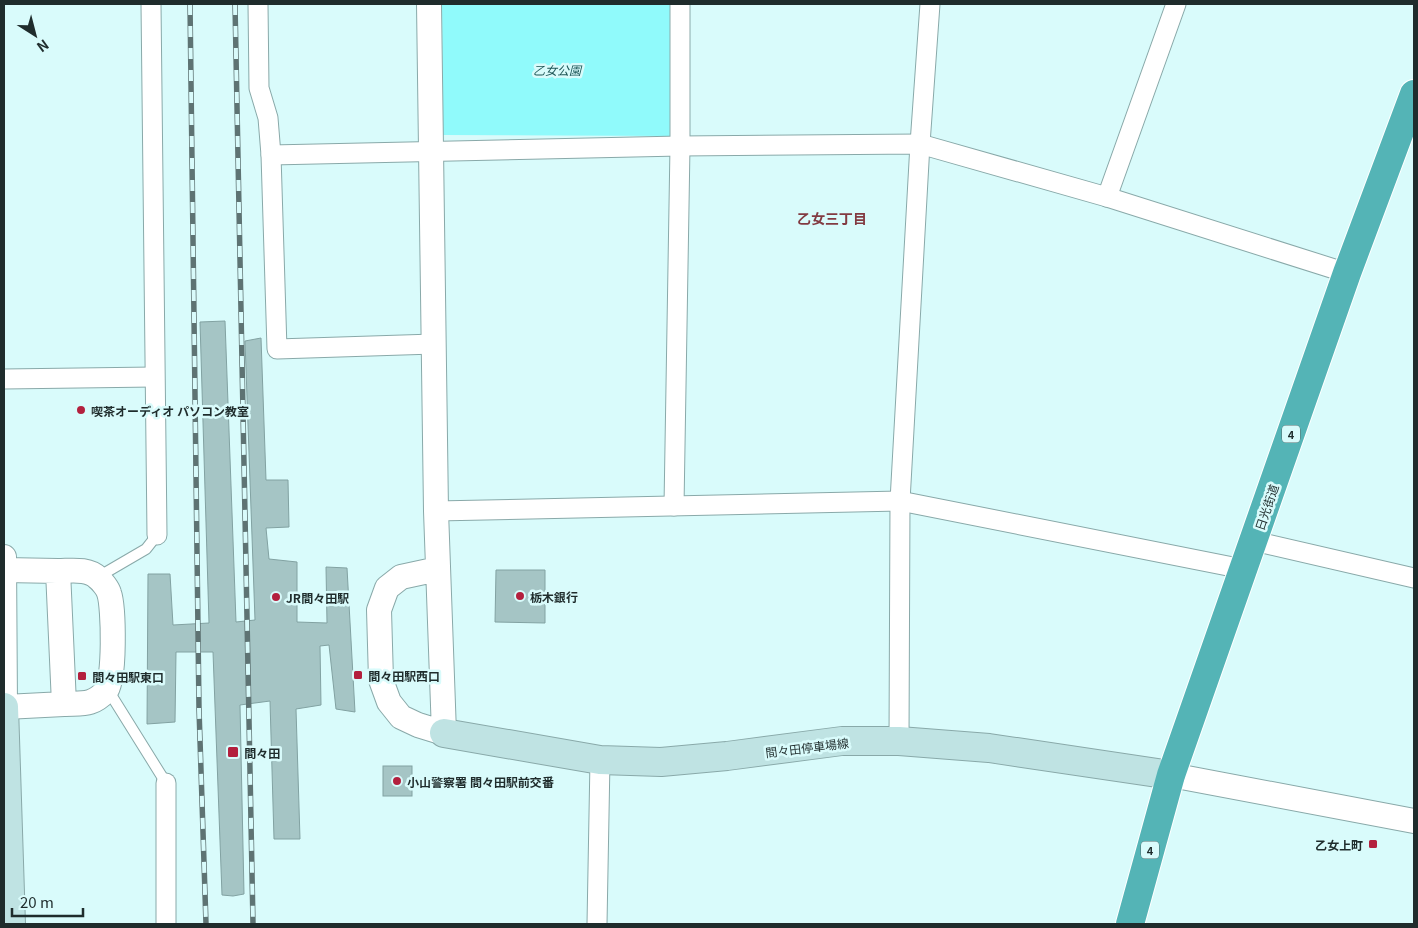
<svg xmlns="http://www.w3.org/2000/svg" width="1418" height="928" font-family="Georgia,'Noto Sans JP',serif">
	<style>
		.green { fill: #90fafb }
		.building { fill: #a5c5c5; stroke: #82a2a2 }
		.lines { fill: none; stroke-linecap: round; stroke-linejoin: round }
		.service-casing { stroke: #89a9a9; stroke-width: 12 }
		.minor-casing { stroke: #89a9a9; stroke-width: 21 }
		.tertiary-casing { stroke: #89a9a9; stroke-width: 26 }
		.secondary-casing { stroke: #89a9a9; stroke-width: 30 }
		.trunk-casing { stroke: #fff; stroke-width: 30 }
		.service { stroke: #fff; stroke-width: 10 }
		.minor { stroke: #fff; stroke-width: 19 }
		.tertiary { stroke: #fff; stroke-width: 24 }
		.secondary { stroke: #bfe3e3; stroke-width: 28 }
		.trunk { stroke: #54b4b6; stroke-width: 28 }
		.rail-casing { stroke: #5e7373; stroke-width: 5.5 }
		.rail { stroke: #d9fbfb; stroke-width: 4; stroke-dasharray: 11; stroke-linecap: butt }
		.poi-dot { fill: #b3203e; stroke: #d9fbfb; stroke-width: 2 }
		.labels { text-anchor: middle; dominant-baseline: central; stroke-width: 5; stroke-linejoin: round; paint-order: stroke }
		.shield { fill: #d9fbfb; stroke: #576a6a; stroke-width: 1 }
		.shield-label { font-size: 11px; font-weight: bold; fill: #1f2c2c }
		.park-label { font-size: 12px; font-style: italic; fill: #1c5556; stroke: #d9fbfb }
		.poi-label { font-size: 12px; font-weight: bold; fill: #1f2c2c; stroke: #d9fbfb; text-anchor: start }
		.street-label { font-size: 12px; fill: #1f2c2c; stroke: #d9fbfb }
		.neighbourhood-label { font-size: 14px; font-weight: bold; fill: #823a41; stroke: #d9fbfb }
	</style>
	<rect width="100%" height="100%" fill="#d9fbfb"/>
	<!-- green -->
	<path class="green" d="M442 4H672V136L443 135Z"/>
	<!-- building -->
	<g class="building">
		<path d="M225 321 236 622 255 620 245 341 261 338 266 480H288L289 527 266 528 269 559 297 562V622L327 623 326 567 347 568 355 712 336 709 329 645 320 646 321 705 296 709 300 839H274L270 701 240 705 244 894 233 896 222 895 213 652H176L175 722 147 724 148 574H170L173 625 209 623 200 322Z"/>
		<path d="M496 570H545V623L495 622Z"/>
		<rect x="383" y="766" width="29" height="30"/>
	</g>
	<g class="lines">
		<!-- service casing -->
		<g class="service-casing">
			<g id="service">
				<path d="M98 577 146 549 157 535"/>
				<path d="M108 690 166 783"/>
			</g>
		</g>
		<!-- minor casing -->
		<g class="minor-casing">
			<g id="minor">
				<path d="M151 4 157 535"/>
				<path d="M258 4 259 88 268 118 271 155 277 349 434 344"/>
				<path d="M271 155 680 146 920 144 1107 197 1347 273"/>
				<path d="M1107 197 1176 4"/>
				<path d="M4 379 154 377"/>
				<path d="M674 506 680 146V4"/>
				<path d="M436 511 900 501 1243 569"/>
				<path d="M1254 541 1414 578"/>
				<path d="M899 741 900 501 920 144 930 4"/>
				<path d="M166 783V924"/>
				<path d="M597 924 600 760"/>
			</g>
		</g>
		<!-- tertiary casing -->
		<g class="tertiary-casing">
			<g id="tertiary">
				<path d="M429 4 436 511 444 733 418 725 401 717 389 702 381 680 379 610 387 588 401 577 438 569"/>
				<path d="M4 557 5 707 64 704 58 571 5 570"/>
				<path d="M58 571C71 571 88 568 98 578 102 581 108 589 109 593 114 607 115 682 106 691 92 706 83 703 64 704"/>
				<path d="M1171 775 1414 821"/>
			</g>
		</g>
		<!-- secondary casing -->
		<g class="secondary-casing">
			<g id="secondary">
				<path d="M4 707 11 924"/>
				<path d="M444 733 600 760 661 762 727 756 842 741H899L989 748 1171 775"/>
			</g>
		</g>
		<!-- trunk casing -->
		<g class="trunk-casing">
			<path id="trunk" d="M1130 924 1171 775 1347 273 1414 94"/>
		</g>
		<!-- service -->
		<use href="#service" class="service"/>
		<!-- minor -->
		<use href="#minor" class="minor"/>
		<!-- tertiary -->
		<use href="#tertiary" class="tertiary"/>
		<!-- secondary -->
		<use href="#secondary" class="secondary"/>
		<!-- trunk -->
		<use href="#trunk" class="trunk"/>
		<!-- rail casing -->
		<g class="rail-casing">
			<g id="rail">
				<path d="M190 4 199 709 206 924"/>
				<path d="M235 4 253 924"/>
			</g>
		</g>
		<!-- rail -->
		<use href="#rail" class="rail"/>
	</g>
	<!-- markers -->
	<g class="poi-dot">
		<circle cx="81" cy="410" r="5"/>
		<circle cx="520" cy="596" r="5"/>
		<circle cx="276" cy="597" r="5"/>
		<rect x="353" y="670" width="10" height="10" rx="2.5"/>
		<rect x="77" y="671" width="10" height="10" rx="2.5"/>
		<rect x="227" y="746" width="12" height="12" rx="2.5"/>
		<circle cx="397" cy="781" r="5"/>
		<rect x="1368" y="839" width="10" height="10" rx="2.5"/>
	</g>
	<g class="labels">
		<!-- shield labels -->
		<g class="shield">
			<rect x="1282" y="425.5" width="18" height="17" rx="4"/>
			<rect x="1141" y="841.5" width="18" height="17" rx="4"/>
		</g>
		<g class="shield-label">
			<text x="1291" y="434">4</text>
			<text x="1150" y="850">4</text>
		</g>
		<!-- park labels -->
		<g class="park-label">
			<text x="557" y="69">乙女公園</text>
		</g>
		<!-- poi labels -->
		<g class="poi-label">
			<text x="91" y="410">喫茶オーディオ パソコン教室</text>
			<text x="530" y="596">栃木銀行</text>
			<text x="286" y="597">JR間々田駅</text>
			<text x="368" y="675">間々田駅西口</text>
			<text x="92" y="676">間々田駅東口</text>
			<text x="244" y="752">間々田</text>
			<text x="407" y="781">小山警察署 間々田駅前交番</text>
			<text x="1363" y="844" text-anchor="end">乙女上町</text>
		</g>
		<!-- street labels -->
		<g class="street-label">
			<text transform="translate(1266 507) rotate(-71)">日光街道</text>
			<text transform="translate(807 747) rotate(-7)">間々田停車場線</text>
		</g>
		<!-- neighbourhood labels -->
		<g class="neighbourhood-label">
			<text x="832" y="218">乙女三丁目</text>
		</g>
	</g>
	<!-- border -->
	<rect width="1418" height="928" fill="none" stroke="#1f2c2c" stroke-width="10"/>
	<!-- north arrow -->
	<g transform="translate(35 35) rotate(144)" stroke="#d9fbfb" stroke-width="4" paint-order="stroke">
	<path d="M0-4L9 19L0 12L-9 19Z" fill="#1f2c2c"/>
	<text y="-8" font-size="14" font-weight="bold" text-anchor="middle" fill="#1f2c2c">N</text>
	</g>
	<!-- scale -->
	<path d="M12 908v8h71v-8" fill="none" stroke="#1f2c2c" stroke-width="2.5"/>
	<text x="20" y="908" font-size="15" fill="#1f2c2c" stroke="#d9fbfb" stroke-width="4" paint-order="stroke">20 m</text>
</svg>
